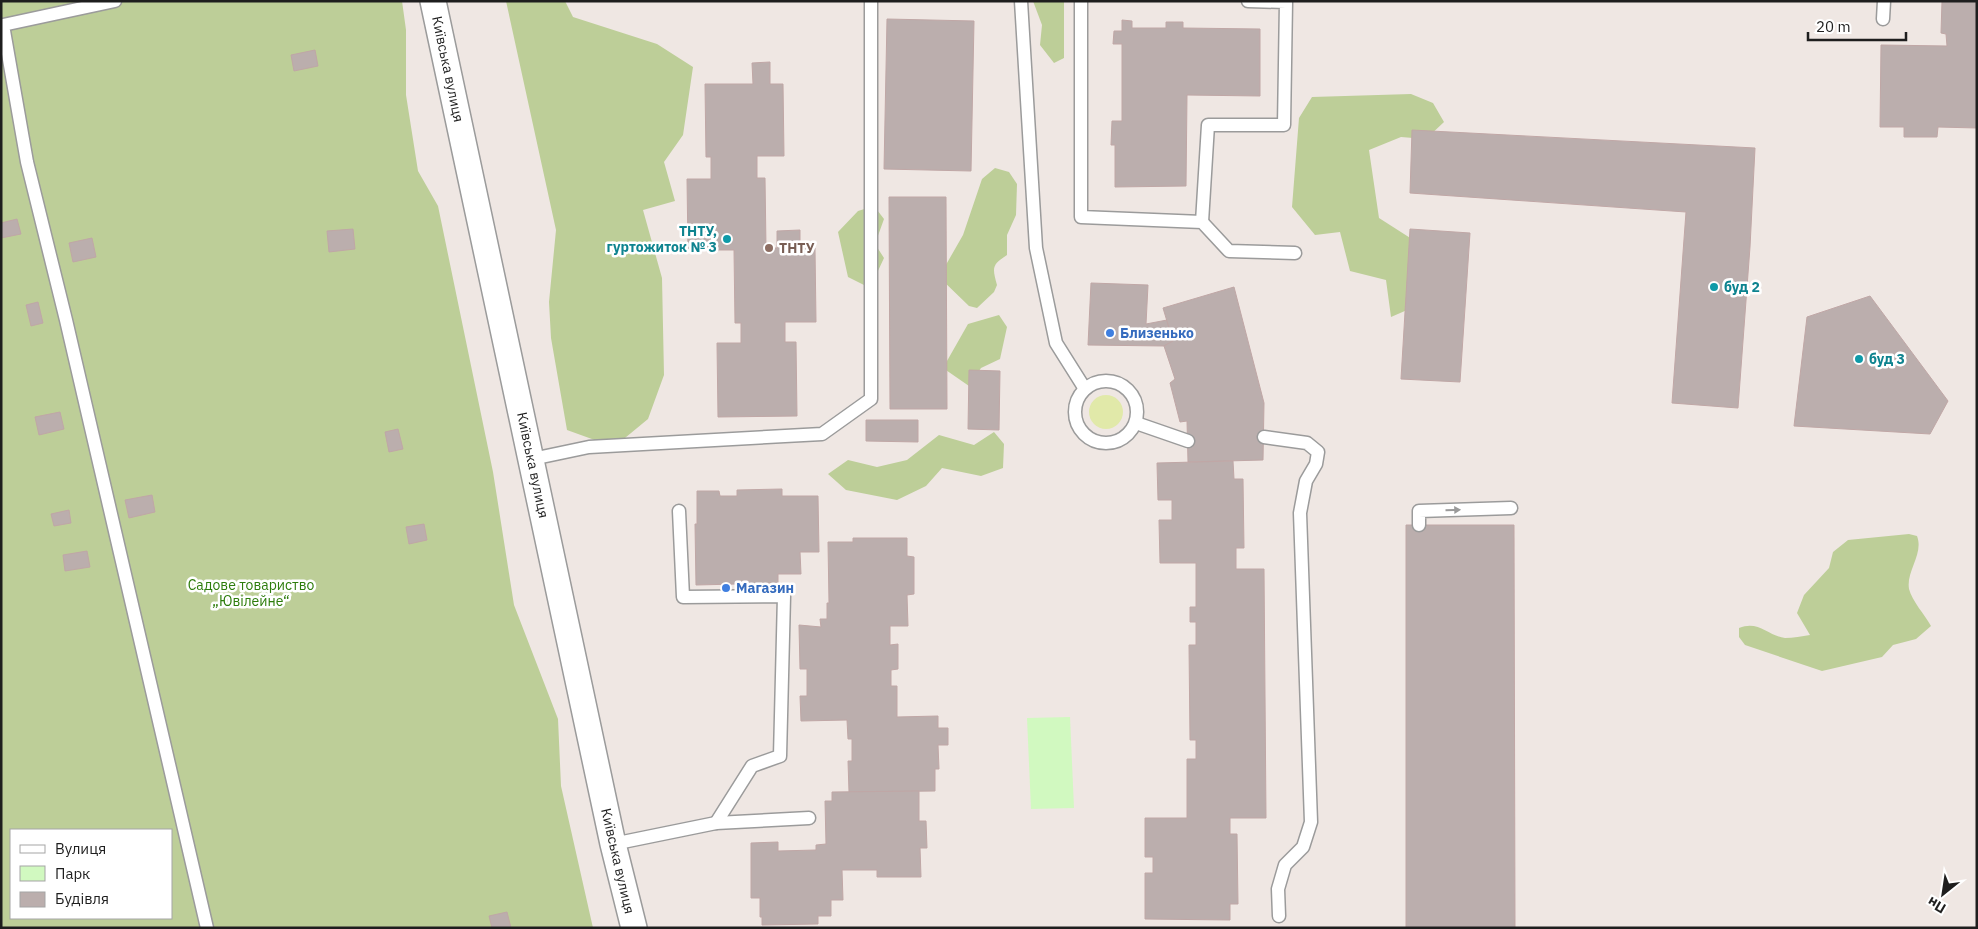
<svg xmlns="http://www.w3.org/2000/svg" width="1978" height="929" font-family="'IBM Plex Sans',sans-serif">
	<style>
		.grass { fill: #e1e9a9 }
		.forest { fill: #bdce98; fill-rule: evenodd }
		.park { fill: #d1f9c0 }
		.building { fill: #bbaead; stroke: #c0a7a6 }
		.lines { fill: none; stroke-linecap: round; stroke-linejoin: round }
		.lane-casing { stroke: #9b9b9b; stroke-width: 15 }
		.street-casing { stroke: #9b9b9b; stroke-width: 28 }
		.lane { stroke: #fff; stroke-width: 12 }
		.street { stroke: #fff; stroke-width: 25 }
		.oneway { fill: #9a9a9a }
		.culture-dot { fill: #0f9aa8; stroke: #fff; stroke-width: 2 }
		.education-dot { fill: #8d6e63; stroke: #fff; stroke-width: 2 }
		.shop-dot { fill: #3f7fe0; stroke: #fff; stroke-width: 2 }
		.labels { text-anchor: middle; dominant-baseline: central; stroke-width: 5; stroke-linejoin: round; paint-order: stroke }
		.street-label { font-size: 14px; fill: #1e1e1e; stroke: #fff }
		.culture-label { font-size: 14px; font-weight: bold; fill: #0d838f; stroke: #fff; text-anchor: start }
		.education-label { font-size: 14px; font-weight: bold; fill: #785e54; stroke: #fff; text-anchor: start }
		.shop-label { font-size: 14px; font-weight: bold; fill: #366cbe; stroke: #fff; text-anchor: start }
		.park-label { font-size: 14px; fill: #2d7c0b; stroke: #fff }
	</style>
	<rect width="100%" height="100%" fill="#efe7e3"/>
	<!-- grass -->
	<circle class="grass" cx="1106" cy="412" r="17"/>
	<!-- forest -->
	<g class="forest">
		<path d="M1 1H402L406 30V95L418 171 438 206 493 472 514 605 558 719 561 786 593 928H1ZM11 830H171V918H11Z"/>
		<path d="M506 1H565L573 17 657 44 693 67 683 135 664 162 675 201 643 210 662 278 664 375 648 419 614 447 567 430 551 338 549 302 556 230Z"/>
		<path d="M1033 1H1064V58L1054 63 1040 45 1042 25Z"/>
		<path d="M1411 94 1433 103 1444 122 1426 139 1401 137 1369 150 1379 218 1429 250 1414 307 1391 317 1386 280 1350 271 1340 232 1315 235 1292 207 1299 118 1312 97Z"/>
		<path d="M995 168 1009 172 1017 184 1016 215 1007 235V255C992 265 992 267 997 285L994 292 977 308 969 306 939 277 963 235 982 179Z"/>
		<path d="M874 206 884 219 875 244 884 258 877 273 864 285 848 277 838 232 858 211Z"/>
		<path d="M999 315 1007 327 1000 359 981 368 969 386 943 368 968 324Z"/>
		<path d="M994 432 1004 444 1003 468 981 476 942 468 926 486 897 500 846 490 828 474 848 460 877 467 907 460 939 435 974 445Z"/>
		<path d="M1909 534 1917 536C1924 554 1906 571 1909 589 1912 601 1925 615 1931 626L1916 639 1893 645 1882 657 1822 671 1745 645 1739 637V628C1759 620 1768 636 1785 638 1793 638 1802 636 1810 635L1797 613 1804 595 1829 568 1833 552 1848 540Z"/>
	</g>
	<!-- park -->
	<path class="park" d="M1070 717 1074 808 1031 809 1027 718Z"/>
	<!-- building -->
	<g class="building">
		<path d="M1942 1H1977V128L1938 127 1937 137H1904V127H1880L1881 45 1947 46 1946 34 1941 33Z"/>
		<path d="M887 19 974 21 971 171 884 169Z"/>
		<path d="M1122 20 1132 21V28H1166V22H1183V28L1260 29V96L1187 95 1186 186 1115 187V145H1111L1112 121H1122V44H1113L1114 31H1122Z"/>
		<path d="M315 50 318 66 294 71 291 55Z"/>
		<path d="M770 62V84H783L784 156H757V178H765L766 248H777V231L800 230V248H815L816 322H785V342H796L797 416 718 417 717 343H741V323H735L734 250H688L687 179H711V157H706L705 84H753L752 63Z"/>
		<path d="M1412 130 1755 148 1750 247 1738 408 1672 403 1686 212 1410 193Z"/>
		<path d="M889 197H946L947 409H890Z"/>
		<path d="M17 219 21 234 1 238V223Z"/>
		<path d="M353 229 355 249 329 252 327 231Z"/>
		<path d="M1410 229 1470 233 1460 382 1401 379Z"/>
		<path d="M92 238 96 257 73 262 69 243Z"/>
		<path d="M1091 283 1148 285 1146 324 1167 320 1173 341 1164 346 1088 345Z"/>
		<path d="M1234 287 1264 403 1263 460 1188 462 1187 421 1180 422 1170 383 1175 379 1164 346 1173 341 1163 308Z"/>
		<path d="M1870 296 1948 401 1930 434 1794 426 1807 317Z"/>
		<path d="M38 302 43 323 31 326 26 305Z"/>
		<path d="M969 370 1000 371 999 430 968 429Z"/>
		<path d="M60 412 64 429 39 435 35 417Z"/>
		<path d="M866 420H918V442L866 441Z"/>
		<path d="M398 429 403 449 389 452 385 432Z"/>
		<path d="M1233 461 1234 479H1243L1244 548H1236V569H1264L1266 818H1230V834H1237L1238 904H1230V920L1145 919V873H1153V857H1145V818H1187V759H1196V740H1190L1189 645H1196V622H1190V607H1196V563H1160L1159 520H1172V500H1158L1157 463Z"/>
		<path d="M782 489V496H818L819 552H800L801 574H778V583L696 585 695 524H697V491H719L720 496H737V490Z"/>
		<path d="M152 495 155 512 129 518 125 500Z"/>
		<path d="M69 510 71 523 54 526 51 514Z"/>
		<path d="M424 524 427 540 409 544 406 527Z"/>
		<path d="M1406 525H1514L1515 928H1406Z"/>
		<path d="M853 538H907V556L914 557V594L907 595 908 626H890V645L898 644V669L891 670V686H897V717L938 716V728H948V745H938L939 769H935V791L849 792 848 761H852V739H848L847 720 801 721 800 696H807V669H800L799 625 821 627 820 619H827V603H829L828 542H853Z"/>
		<path d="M87 551 90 567 65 571 63 555Z"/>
		<path d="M919 791V821H926L927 848H920L921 877H877V870H842L843 900H831V916H818V924L762 925V917H760V898H751V843L778 842V851L816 850V845L826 844 825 801H832V792Z"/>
		<path d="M507 912 511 928H492L489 916Z"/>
	</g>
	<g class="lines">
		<!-- lane casing -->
		<g class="lane-casing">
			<g id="lane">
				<path d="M115 1 3 25 27 162 66 320 207 928"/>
				<path d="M1021 1 1036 248 1056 343 1085 389"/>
				<path d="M1081 1V217L1202 222 1229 251 1295 253"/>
				<path d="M1883 19 1884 1"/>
				<path d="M1202 222 1208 125H1284L1286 2 1248 1"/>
				<circle cx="1106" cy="412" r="31"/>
				<path d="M1136 423 1188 441"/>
				<path d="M1264 437 1307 443 1318 452 1316 464 1306 481 1300 513 1311 822 1303 847 1285 865 1278 889 1279 916"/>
				<path d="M532 459 589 447 822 434 871 399V1"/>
				<path d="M679 511 683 597 784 596 780 756 752 766 716 823"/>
				<path d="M1419 525V511L1511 508"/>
				<path d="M613 844 716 823 809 818"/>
			</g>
		</g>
		<!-- street casing -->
		<g class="street-casing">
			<path id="street" d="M433 1 613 844 634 928"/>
		</g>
		<!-- lane -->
		<use href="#lane" class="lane"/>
		<!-- street -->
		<use href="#street" class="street"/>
	</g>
	<!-- one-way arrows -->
	<defs><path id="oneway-solid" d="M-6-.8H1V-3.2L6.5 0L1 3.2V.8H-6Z" transform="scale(1.25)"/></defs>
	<use class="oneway" href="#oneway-solid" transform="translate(1453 510) rotate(-2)"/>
	<!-- markers -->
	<g class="culture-dot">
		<circle cx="727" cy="239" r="5"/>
		<circle cx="1714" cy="287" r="5"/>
		<circle cx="1859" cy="359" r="5"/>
	</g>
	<circle class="education-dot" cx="769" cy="248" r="5"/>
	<g class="shop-dot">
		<circle cx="1110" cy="333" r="5"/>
		<circle cx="726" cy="588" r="5"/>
	</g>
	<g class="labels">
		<!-- street labels -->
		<g class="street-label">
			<text transform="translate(448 69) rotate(78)">Київська вулиця</text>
			<text transform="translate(533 465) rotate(78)">Київська вулиця</text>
			<text transform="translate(618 861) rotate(77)">Київська вулиця</text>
		</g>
		<!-- culture labels -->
		<g class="culture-label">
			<text x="717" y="231" text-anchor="end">ТНТУ,<tspan x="717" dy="16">гуртожиток № 3</tspan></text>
			<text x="1724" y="287">буд 2</text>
			<text x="1869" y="359">буд 3</text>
		</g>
		<!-- education labels -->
		<g class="education-label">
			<text x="779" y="248">ТНТУ</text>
		</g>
		<!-- shop labels -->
		<g class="shop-label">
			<text x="1120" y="333">Близенько</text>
			<text x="736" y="588">Магазин</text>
		</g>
		<!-- park labels -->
		<g class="park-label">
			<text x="251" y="585">Садове товариство<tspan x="251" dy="16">„Ювілейне“</tspan></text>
		</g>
	</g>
	<!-- border -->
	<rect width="1978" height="929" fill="none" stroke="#1e1e1e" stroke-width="5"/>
	<!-- legend -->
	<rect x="10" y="829" width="162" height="90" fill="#ffffff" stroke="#a5a5a5"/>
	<rect x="20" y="845" width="25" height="8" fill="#ffffff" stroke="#a5a5a5"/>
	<text x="55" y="854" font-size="15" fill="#1e1e1e">Вулиця</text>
	<rect x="20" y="866" width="25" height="15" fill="#d1f9c0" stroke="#a5a5a5"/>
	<text x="55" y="879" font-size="15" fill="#1e1e1e">Парк</text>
	<rect x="20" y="892" width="25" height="15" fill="#bbaead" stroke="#a5a5a5"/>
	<text x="55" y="904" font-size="15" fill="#1e1e1e">Будівля</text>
	<!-- north arrow -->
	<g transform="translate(1943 894) rotate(210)" stroke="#ffffff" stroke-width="4" paint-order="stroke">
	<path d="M0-4L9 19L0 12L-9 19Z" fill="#1e1e1e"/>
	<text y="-8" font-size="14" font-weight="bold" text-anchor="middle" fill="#1e1e1e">Пн</text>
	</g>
	<!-- scale -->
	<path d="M1808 32v8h98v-8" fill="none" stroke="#1e1e1e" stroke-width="2.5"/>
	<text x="1816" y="32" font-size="15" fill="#1e1e1e" stroke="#ffffff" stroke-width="4" paint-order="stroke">20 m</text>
</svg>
